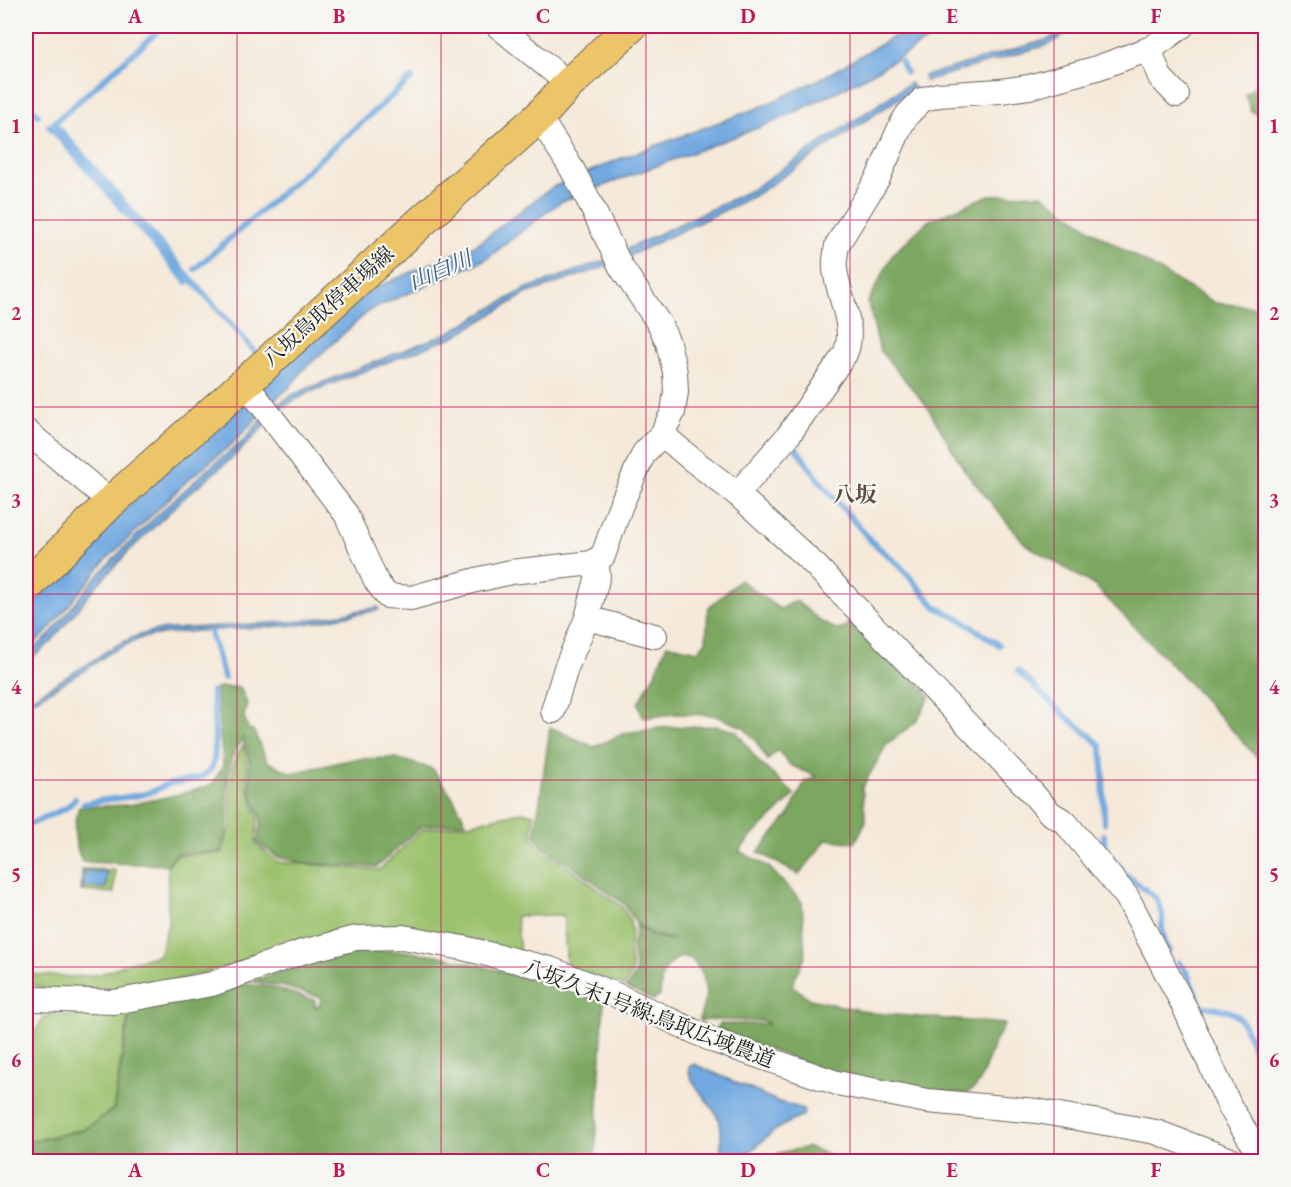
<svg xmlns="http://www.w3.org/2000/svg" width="1291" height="1187" font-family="'EB Garamond','Noto Serif JP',serif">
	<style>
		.green { fill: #9bc16c; stroke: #5c6e44; stroke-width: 1.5 }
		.forest { fill: #7ca760; stroke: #4c623e; stroke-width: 1.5 }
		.water { fill: #71a9e0; stroke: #46627e; stroke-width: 1.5 }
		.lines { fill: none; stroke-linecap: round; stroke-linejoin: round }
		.stream { stroke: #71a9e0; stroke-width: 6 }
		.minor-casing { stroke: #68645e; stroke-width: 26 }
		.major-casing { stroke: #68645e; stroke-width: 34 }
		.minor { stroke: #fff; stroke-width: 24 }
		.major { stroke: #edc569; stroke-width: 32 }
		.grid { fill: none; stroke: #c2185b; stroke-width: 1.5; stroke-opacity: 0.55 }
		.labels { text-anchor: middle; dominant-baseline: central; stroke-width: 4.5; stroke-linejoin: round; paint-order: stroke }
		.street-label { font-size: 21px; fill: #1c1c1c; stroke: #f6f6f2 }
		.water-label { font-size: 22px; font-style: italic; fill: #425b74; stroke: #f6f6f2 }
		.neighbourhood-label { font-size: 22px; font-weight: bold; fill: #5e493e; stroke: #f6f6f2 }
		.neatline { fill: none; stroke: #c2185b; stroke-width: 2 }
		.grid-label { font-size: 20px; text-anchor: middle; font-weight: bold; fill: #c2185b }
	</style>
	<rect width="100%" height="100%" fill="#f6f6f2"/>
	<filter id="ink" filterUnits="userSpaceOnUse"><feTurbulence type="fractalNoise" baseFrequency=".0167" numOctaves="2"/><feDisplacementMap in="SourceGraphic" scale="12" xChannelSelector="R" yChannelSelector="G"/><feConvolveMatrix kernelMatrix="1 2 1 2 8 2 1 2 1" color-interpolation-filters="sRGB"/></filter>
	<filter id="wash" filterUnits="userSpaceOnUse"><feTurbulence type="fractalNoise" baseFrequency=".008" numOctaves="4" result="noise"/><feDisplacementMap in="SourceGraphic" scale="24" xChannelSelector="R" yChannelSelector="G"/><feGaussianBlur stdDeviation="1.35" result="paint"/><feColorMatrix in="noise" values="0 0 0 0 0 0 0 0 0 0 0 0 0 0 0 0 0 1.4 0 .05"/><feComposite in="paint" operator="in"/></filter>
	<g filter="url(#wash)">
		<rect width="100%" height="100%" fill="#f5e9d9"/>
		<!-- green -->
		<g class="green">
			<path d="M243 745 246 756 248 789 258 818 256 844 278 862 379 870 423 829 468 824 521 812 534 814 532 836 540 850 569 867 622 907 630 920 632 932 629 947 632 972 624 986 567 967 563 915 516 916 520 953 449 934 240 963 163 984 118 992 54 990 26 984V974L75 977 101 974 128 963 159 955 168 924V865L177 855 222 853 231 825 230 793 234 761Z"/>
			<path d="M82 869 115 870 114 893 81 891Z"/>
			<path d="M129 1011 113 1109 84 1129 26 1142V1053L31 1044 37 1028 44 1018 50 1015 55 1014 81 1016 107 1015Z"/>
		</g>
		<!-- forest -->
		<g class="forest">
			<path d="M1265 76V118L1251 111 1245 95Z"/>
			<path d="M1042 194 1097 234 1215 303 1257 307 1265 301V770L1263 764 1190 684 1095 586 1025 544 965 471 927 406 880 351 868 302 893 254 928 221 989 195Z"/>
			<path d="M740 580 780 609 796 601 823 623 839 630 857 618 930 696 916 722 887 744 862 788 866 821 855 843 827 839 799 875 758 852 789 815 805 781 817 777 790 765 778 750 768 760 755 740 743 727 713 715 673 714 643 718 638 703 656 672 667 644 698 651 706 641 708 608Z"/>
			<path d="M220 687H240L247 703 244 716 248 729 253 730 268 762 292 773 354 759 396 758 433 769 452 796 466 822 422 826 377 867 303 863 277 857 258 843 261 819 250 790 249 758 243 738 231 758 227 793 228 825 221 852 177 853 167 865 82 862C74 844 72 825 79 807L129 805 176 795 212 785 223 765 216 688Z"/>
			<path d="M716 726 736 731 758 761 795 795 752 836 739 851 768 866 802 902 805 956 792 985 810 999 873 1013 1005 1024 994 1044 980 1081 975 1088 966 1094 914 1089 827 1072 717 1029 719 1024H769L763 1021 713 1020 699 1021 706 995 703 974 692 959 681 956C662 967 661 976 660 996L654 1000 626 988 636 973 632 946 636 932V925L652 936 672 940 673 939 653 935 635 922 625 905 570 864 542 847 535 835 550 727 594 747 625 733 667 727Z"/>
			<path d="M375 950 403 951 437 955 514 974 604 1002 595 1161 26 1162V1143L84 1130 114 1109 130 1011 246 984 271 987 314 1000 315 1001V1007L319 1006 321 999 319 997 285 987 252 981C292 967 333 956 375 950Z"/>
			<path d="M808 1147 843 1160 845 1161H773L778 1153Z"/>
		</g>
		<!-- water -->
		<g class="water">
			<path d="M912 26H952L876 71 836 92 779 120 563 201 551 209 486 259 370 310 303 370 289 388 273 401 233 443 186 482 106 560 45 634 26 650V611L126 507 364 294 377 287 477 244 536 199 553 187 617 160 768 104 820 79Z"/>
			<path d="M1069 26H1079L1050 44 925 81 924 76 1049 39Z"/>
			<path d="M910 83 914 88 754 196 625 258 623 251 751 190Z"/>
			<path d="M606 260 607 266 526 294 455 336 308 393 281 408 278 404 294 394 450 332 525 289Z"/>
			<path d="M264 417 269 421 240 451 185 497 129 551 97 585 51 642 26 663V655L48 637 93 581 124 548 167 506 207 470 243 441Z"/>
			<path d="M378 607 379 610 299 625 199 631 161 634 141 638 113 651 82 672 26 705V701L83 667 113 647 136 636 157 630 303 621Z"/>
			<path d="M84 871 107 872 106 888 83 887Z"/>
			<path d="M694 1064 779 1102 797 1107 804 1111 803 1116C794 1120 785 1124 777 1129 758 1141 747 1166 721 1153 720 1143 723 1129 719 1120 712 1102 687 1083 689 1067Z"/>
		</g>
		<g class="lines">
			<!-- stream -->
			<g class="stream">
				<path d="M164 26 54 123 257 354"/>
				<path d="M901 62 906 72"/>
				<path d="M26 101 38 115"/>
				<path d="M49 126 187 282"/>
				<path d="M195 269 412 78"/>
				<path d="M793 444 818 479 871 541 899 565 936 607 963 621 999 645"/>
				<path d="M210 632 224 678"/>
				<path d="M1018 671 1062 713 1093 738 1101 746 1103 764 1104 823"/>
				<path d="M84 804C105 798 127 799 148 793 155 791 161 786 169 784 182 780 202 782 211 769 219 756 213 707 212 691"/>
				<path d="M26 826 66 808 75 799"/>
				<path d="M1104 835 1105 849 1125 874 1157 899 1162 914V929L1166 946 1170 950"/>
				<path d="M1179 962 1188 975 1201 1006C1212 1008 1230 1009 1238 1017 1249 1028 1257 1061 1262 1076"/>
			</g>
		</g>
	</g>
	<g filter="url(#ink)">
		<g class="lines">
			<!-- minor casing -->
			<g class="minor-casing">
				<g id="minor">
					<path d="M498 26 569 84"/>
					<path d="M1149 49 1160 77 1177 95"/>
					<path d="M245 383 346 514 376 581 387 596 411 598 476 580 511 572 592 563 603 556 620 507 644 453 662 434 673 412 676 392 675 372 668 343 660 325 621 267 587 197 572 169 539 117"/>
					<path d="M26 431 111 502"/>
					<path d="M662 434 690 458 737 494 815 565 1026 786 1050 813 1065 822 1127 897 1183 1004 1230 1107 1258 1152 1261 1162"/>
					<path d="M737 494 788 436 845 354C857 328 838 296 835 269 834 261 836 253 837 245L878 178 902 123 908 114 922 100 938 95 1000 91 1029 87 1097 68 1152 48 1182 26"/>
					<path d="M587 618 655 636"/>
					<path d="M553 711 566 668 587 618 598 575 596 560"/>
					<path d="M26 997 36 999 114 1002 212 984 302 952 356 938 403 937 463 948 550 969 614 994 715 1041 837 1083 927 1101 1037 1111 1156 1132 1236 1162"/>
				</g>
			</g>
			<!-- major casing -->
			<g class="major-casing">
				<path id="major" d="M26 587 111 502 245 383 421 222 539 117 569 84 631 26"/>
			</g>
			<!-- minor -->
			<use href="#minor" class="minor"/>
			<!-- major -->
			<use href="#major" class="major"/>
		</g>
	</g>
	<!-- grid -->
	<path class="grid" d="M237 26V1162M441 26V1162M646 26V1162M850 26V1162M1054 26V1162M26 220H1266M26 407H1266M26 594H1266M26 780H1266M26 967H1266"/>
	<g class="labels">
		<!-- street labels -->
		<g class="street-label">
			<text transform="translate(328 306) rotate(-42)">八坂鳥取停車場線</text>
			<text transform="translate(649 1013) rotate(21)">八坂久末1号線;鳥取広域農道</text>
		</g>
		<!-- water labels -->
		<g class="water-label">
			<text transform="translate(440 270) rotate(-23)">山白川</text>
		</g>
		<!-- neighbourhood labels -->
		<g class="neighbourhood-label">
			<text x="855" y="494">八坂</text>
		</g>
	</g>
	<!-- margin -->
	<rect width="1291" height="1187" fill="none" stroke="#f6f6f2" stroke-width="66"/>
	<rect x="33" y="33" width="1225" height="1121" class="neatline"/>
	<g class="grid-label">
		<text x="135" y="23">A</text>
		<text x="339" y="23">B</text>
		<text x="543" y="23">C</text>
		<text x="748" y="23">D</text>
		<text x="952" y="23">E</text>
		<text x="1156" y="23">F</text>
		<text x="16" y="133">1</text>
		<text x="1274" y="133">1</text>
		<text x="16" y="320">2</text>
		<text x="1274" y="320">2</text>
		<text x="16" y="507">3</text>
		<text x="1274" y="507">3</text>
		<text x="16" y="694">4</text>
		<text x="1274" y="694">4</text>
		<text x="16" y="881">5</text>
		<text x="1274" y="881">5</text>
		<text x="16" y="1067">6</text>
		<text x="1274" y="1067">6</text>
		<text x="135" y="1177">A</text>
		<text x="339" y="1177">B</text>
		<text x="543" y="1177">C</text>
		<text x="748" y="1177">D</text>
		<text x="952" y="1177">E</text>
		<text x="1156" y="1177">F</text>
	</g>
</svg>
